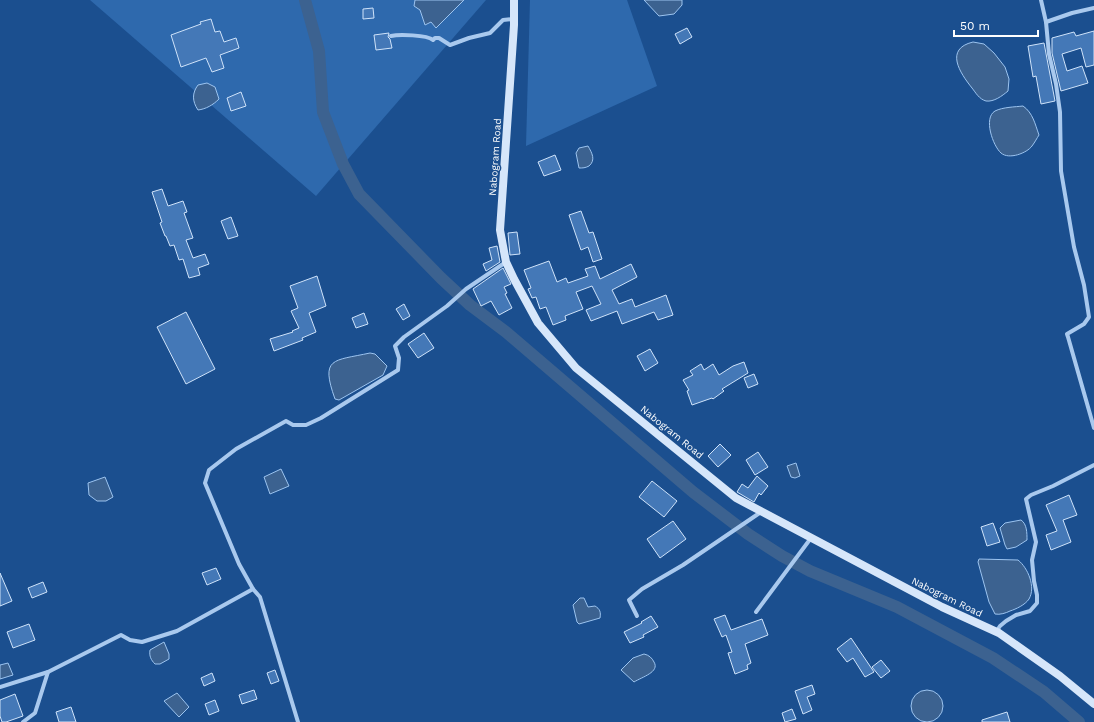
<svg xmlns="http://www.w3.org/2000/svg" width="1094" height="722" font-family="'Work Sans',sans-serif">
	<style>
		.green { fill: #2e69ad }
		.water { fill: #3c6290; stroke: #9cc4f0 }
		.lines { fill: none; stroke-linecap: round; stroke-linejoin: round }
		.canal { stroke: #3c6290; stroke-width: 12 }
		.building { fill: #4478b7; stroke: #cfe3fa }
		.street { stroke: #a9c9ee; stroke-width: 4 }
		.secondary { stroke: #d6e6fa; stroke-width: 8 }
		.labels { text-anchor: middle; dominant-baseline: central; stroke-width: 3; stroke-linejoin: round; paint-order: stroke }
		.street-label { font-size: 10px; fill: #fff; stroke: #1b4f8f }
	</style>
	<rect width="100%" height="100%" fill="#1b4f8f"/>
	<!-- green -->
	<g class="green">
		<path d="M90 0H486L316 196Z"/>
		<path d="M530 0H627L657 86 526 146Z"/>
	</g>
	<!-- water -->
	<g class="water">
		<path d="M415 0H464L436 28 431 22 425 25 420 10 414 6Z"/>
		<path d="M644 0H682V5L674 14 659 16Z"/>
		<path d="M973 42 984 44 994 53 1005 67 1009 79 1008 91C1002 96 994 102 986 101 979 99 976 93 972 88 960 73 944 49 973 42Z"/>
		<path d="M207 83 215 87 219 99C213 105 206 109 198 110 192 101 192 93 198 85Z"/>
		<path d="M1023 106C1033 113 1035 124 1039 135 1037 138 1035 142 1032 146 1027 153 1009 160 1001 153 993 146 983 118 995 111 1003 107 1015 107 1023 106Z"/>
		<path d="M588 146C592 153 596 160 589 166 585 168 583 168 579 168L576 153 579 148Z"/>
		<path d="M370 353 375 354 387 366 383 375 339 400 335 399C320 357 333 361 370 353Z"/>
		<path d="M796 463 800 476 795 478 791 477 787 466Z"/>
		<path d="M281 469 289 486 270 494 264 477Z"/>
		<path d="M105 477 113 497 106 501H97L89 495 88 483Z"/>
		<path d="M1021 520C1027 524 1027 533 1027 540L1016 547 1007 549 1005 545 1000 528 1005 523Z"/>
		<path d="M979 559 1018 560C1028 568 1036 587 1029 599 1025 605 1016 609 1010 611 1006 613 1000 615 995 614L989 602 978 562Z"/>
		<path d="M580 598H584L588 607 595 606C600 609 601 612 600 618L579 624 577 622 573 605Z"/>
		<path d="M164 642 169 654V659L160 664H155C151 660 149 656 150 650Z"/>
		<path d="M644 654C649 655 652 658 654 662 660 672 642 677 634 682L621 670 633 658Z"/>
		<path d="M8 663 13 675 0 679V665Z"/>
		<circle cx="927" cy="706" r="16"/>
		<path d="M177 693 189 707 179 717 164 701Z"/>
	</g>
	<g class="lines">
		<!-- canal -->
		<path class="canal" d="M305 0 319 51 323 112 343 164 359 194 441 278 470 305 506 332 693 492 748 534 782 556 810 571 897 607 993 658 1044 692 1079 722"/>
	</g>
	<!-- building -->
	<g class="building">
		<path d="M373 8 374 18 363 19V9Z"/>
		<path d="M211 19 215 32 220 31 224 42 236 38 239 48 220 55 224 68 212 72 206 58 181 67 171 35 201 24 200 22Z"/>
		<path d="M687 28 692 37 680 44 675 34Z"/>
		<path d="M1094 31V65L1086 67 1081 48 1062 54 1067 71 1082 66 1088 83 1061 91 1052 53V38L1074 32 1076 36Z"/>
		<path d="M389 33 388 37 390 39 392 48 376 50 374 35Z"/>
		<path d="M1044 43 1055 101 1041 104 1036 76 1033 77 1028 46Z"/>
		<path d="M241 92 246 106 231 111 227 98Z"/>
		<path d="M555 155 561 170 544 176 538 162Z"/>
		<path d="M162 189 168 206 183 201 187 212 184 213 193 238 186 240 193 258 205 254 209 264 198 268 200 275 189 278 183 259 179 260 174 245 170 246 166 236H165L160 223 162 222 152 192Z"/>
		<path d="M581 211 589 233 593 232 602 259 593 262 588 247 581 250 569 215Z"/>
		<path d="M231 217 238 236 228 239 221 221Z"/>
		<path d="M517 232 520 254 510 255 508 233Z"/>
		<path d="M497 246 500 262 486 271 483 264 492 260 489 248Z"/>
		<path d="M549 261 557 282 566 278 568 283 588 276 585 269 595 266 600 279 631 264 637 277 612 290 619 304 632 299 635 307 666 295 673 315 658 320 654 312 622 324 617 311 591 321 586 310 601 304 592 286 576 292 583 309 565 316 566 320 553 325 546 307 540 309 536 297 532 298 528 289 531 288 524 270Z"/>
		<path d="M503 268 511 284 504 287 507 293 505 294 512 308 499 315 491 301 481 306 473 289Z"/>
		<path d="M317 276 326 306 309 313 316 332 302 338 303 340 274 351 270 339 293 332 292 331 299 328 291 311 298 308 290 286Z"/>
		<path d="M404 304 410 316 403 320 396 309Z"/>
		<path d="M186 312 215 369 186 384 157 327Z"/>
		<path d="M364 313 368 324 356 328 352 318Z"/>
		<path d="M424 333 434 348 418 358 408 344Z"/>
		<path d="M650 349 658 363 645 371 637 356Z"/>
		<path d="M744 362 748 373 722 389 724 391 713 399 712 398 692 405 687 391 689 390 683 380 693 375 690 371 701 364 704 370 713 364 719 375 733 366Z"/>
		<path d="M754 374 758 384 748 388 744 378Z"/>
		<path d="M720 444 731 455 718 467 708 456Z"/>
		<path d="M758 452 768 467 755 475 746 460Z"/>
		<path d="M757 476 768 486 761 495 759 493 754 502 737 492 742 484 748 488Z"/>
		<path d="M652 481 677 501 664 517 639 497Z"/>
		<path d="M1069 495 1077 515 1063 520 1071 542 1051 550 1046 535 1057 531 1046 505Z"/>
		<path d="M673 521 686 539 660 558 647 539Z"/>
		<path d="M993 523 1000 542 987 546 981 527Z"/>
		<path d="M216 568 221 579 207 585 202 573Z"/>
		<path d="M0 573 12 601 0 606Z"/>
		<path d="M43 582 47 592 32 598 28 588Z"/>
		<path d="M725 615 731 630 762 619 768 635 745 644 751 663 747 665 748 669 735 674 728 653 732 652 726 635 722 637 714 619Z"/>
		<path d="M651 616 658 627 643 635 644 637 630 643 624 632 642 623 641 622Z"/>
		<path d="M29 624 35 640 13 648 7 632Z"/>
		<path d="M851 638 874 672 865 677 853 658 847 662 837 649Z"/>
		<path d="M881 660 890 671 881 678 872 667Z"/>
		<path d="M275 670 279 681 271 684 267 673Z"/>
		<path d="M212 673 215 681 204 686 201 678Z"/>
		<path d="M812 685 815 694 807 697 812 710 803 714 795 691Z"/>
		<path d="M254 690 257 699 242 704 239 695Z"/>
		<path d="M15 694 23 716 6 722H2L0 716V700Z"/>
		<path d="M215 700 219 711 209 715 205 704Z"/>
		<path d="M71 707 76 722H59L56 712Z"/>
		<path d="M792 709 796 719 785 722 782 713Z"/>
		<path d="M1007 712 1010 722H982V720Z"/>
	</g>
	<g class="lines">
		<!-- street -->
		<g class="street">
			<path d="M1041 0 1046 22 1049 54 1056 84 1060 112 1061 171 1074 247 1084 285 1089 317 1084 324 1067 334 1068 337 1094 428"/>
			<path d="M1046 22 1072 13 1094 8"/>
			<path d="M391 36C399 34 427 35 433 40L435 38H439L450 45 469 38 490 33 503 20 514 19"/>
			<path d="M253 589 260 597 298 722"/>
			<path d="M756 612 811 538"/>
			<path d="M637 616 629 600 642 589 683 565 761 512"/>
			<path d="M996 632 1000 626 1006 621 1016 615 1030 611 1037 603V595L1034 581 1032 560 1036 542 1026 499 1031 495 1053 486 1094 465"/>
			<path d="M0 687 48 672 121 635 130 640 142 642 177 631 253 589 239 564 205 483 209 470 236 449 286 421 293 425H306L321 418 398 370 399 358 395 346 404 337 447 306 466 289 506 262"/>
			<path d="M23 722 35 713 48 672"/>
		</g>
		<!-- secondary -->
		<path class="secondary" d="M514 0V25L500 230 506 262 514 279 538 323 576 368 736 498 942 607 999 633 1060 676 1094 704"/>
	</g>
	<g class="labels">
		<!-- street labels -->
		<g class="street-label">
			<text transform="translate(495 157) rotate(-86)">Nabogram Road</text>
			<text transform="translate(672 432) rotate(39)">Nabogram Road</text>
			<text transform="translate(947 597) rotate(26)">Nabogram Road</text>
		</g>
	</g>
	<!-- scale -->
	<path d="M954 30v6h84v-6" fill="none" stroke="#ffffff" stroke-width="2"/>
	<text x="960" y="30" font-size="12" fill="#ffffff" stroke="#1b4f8f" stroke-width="3" paint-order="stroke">50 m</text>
</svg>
